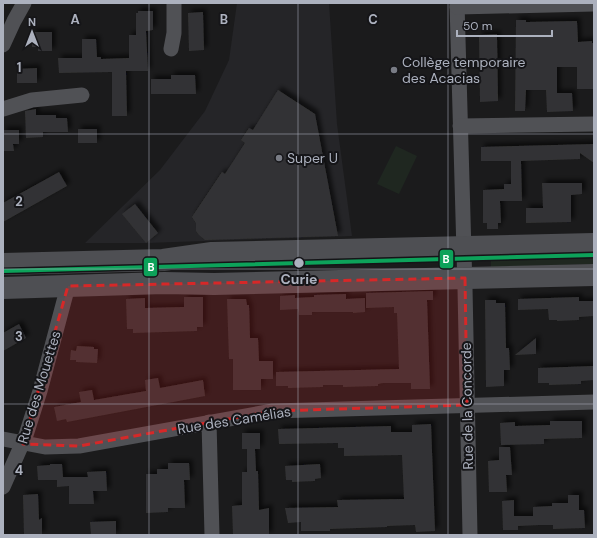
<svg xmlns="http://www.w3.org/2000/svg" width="597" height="538" font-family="'DM Sans',sans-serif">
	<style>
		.built { fill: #252528 }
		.green { fill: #1f2720 }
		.building { fill: #333334; filter: url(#shadow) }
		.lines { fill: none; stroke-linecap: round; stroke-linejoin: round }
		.street { stroke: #505155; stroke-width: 15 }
		.secondary { stroke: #4e4f53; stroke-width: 22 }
		.tram-1-casing { stroke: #151518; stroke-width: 7 }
		.tram-1 { stroke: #0da25a; stroke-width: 4 }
		.marked { fill: #d62828; fill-opacity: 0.2; stroke: #d62828; stroke-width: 3; stroke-dasharray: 8 5; stroke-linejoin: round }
		.grid { fill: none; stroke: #acb1be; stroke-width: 1; stroke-opacity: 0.55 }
		.poi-dot { fill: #797c85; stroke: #151518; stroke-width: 1.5 }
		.stop-dot { fill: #acb1be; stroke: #151518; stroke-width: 1.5 }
		.labels { text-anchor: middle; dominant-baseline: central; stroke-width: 4; stroke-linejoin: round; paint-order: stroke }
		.poi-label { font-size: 14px; fill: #acb1be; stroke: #151518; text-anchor: start }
		.stop-label { font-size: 14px; font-weight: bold; fill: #acb1be; stroke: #151518 }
		.street-label { font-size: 14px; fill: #acb1be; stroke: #151518 }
		.grid-label { font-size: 13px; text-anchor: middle; font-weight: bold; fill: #acb1be; stroke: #151518; stroke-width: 4; stroke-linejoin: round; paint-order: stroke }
		.line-badge { stroke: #151518; stroke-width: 1.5 }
		.badge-label { font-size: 11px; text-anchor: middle; font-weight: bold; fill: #fff }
	</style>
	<defs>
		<filter id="shadow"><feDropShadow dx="3.5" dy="-3.5" stdDeviation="2" flood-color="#0009"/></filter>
	</defs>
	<rect width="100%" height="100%" fill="#1b1b1c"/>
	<!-- built -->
	<path class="built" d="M237 3H329L337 124 352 236 146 243H85L160 170 205 111 229 60Z"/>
	<!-- green -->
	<g class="green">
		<path d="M396 146 417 156 399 194 377 184Z"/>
		<path d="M594 252V264L491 267V255Z"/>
	</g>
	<!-- building -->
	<g class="building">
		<path d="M138 11H153V30L146 31 148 71H126L127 116H112V72L59 73 58 58H82V39H96L97 57H101V59L129 58V35H136V13H138Z"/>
		<path d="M203 12 204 50 189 51 188 13Z"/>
		<path d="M516 20H526V22L577 21 578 42 592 41V43H594V89H577V67H557V93H572L573 111 547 112 546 90H526L525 111H515Z"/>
		<path d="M32 32H52V51H38V47H32Z"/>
		<path d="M497 34 498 101 480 102 479 35Z"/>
		<path d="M37 68V83H17V69Z"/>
		<path d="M171 75H195L196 94H151V79H171Z"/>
		<path d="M278 90 315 114 338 236 205 240 199 235 196 231V223L192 217 222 172 225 174 245 143 241 140 249 128 253 130Z"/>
		<path d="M36 109V115H56V118H67L68 132H43V137L26 138 25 111Z"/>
		<rect x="78" y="129" width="19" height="14"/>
		<path d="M3 130H19V144H13L14 151H3Z"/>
		<path d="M594 144V163L580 153V159L521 161 522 201H500L501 223H498V229H487V223H483V190L504 189V184H511V161H481V147Z"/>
		<path d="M59 172 67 186 3 222V203Z"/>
		<path d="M542 183H582V194L571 195V222L526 223V208H543Z"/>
		<path d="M135 204 158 233 146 243 122 214Z"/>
		<path d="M433 291V300H427L430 389H411V383H383L378 384V386L343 387V385H323V387L288 388V386H276V372L399 369 397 313H394V307L366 308V293Z"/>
		<path d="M346 294V299L365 298V312L353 313V312H312V315H299L298 309 280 310V296L295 295V298L314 297V295Z"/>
		<path d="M184 297H203V327H197V331L133 333V329H127L126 299 145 298V308L184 307Z"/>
		<path d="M579 297V301H594V316L579 317V320L557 321V320H549L548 309 518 310V299Z"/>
		<path d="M227 299H246L247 305H249L250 338H258L259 361H273V379H261V390H233V359H229Z"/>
		<path d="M485 300H496V303H505L506 348H509L510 370H504V386L486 387Z"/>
		<path d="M19 324 26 338 3 351V333Z"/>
		<path d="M536 338V354L515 355Z"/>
		<path d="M77 346 94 347V349H98L97 363 76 362V360H70L71 350 76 351Z"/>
		<path d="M593 366 594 380 581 381V384L549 385V383H538V368Z"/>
		<path d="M158 378 160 388 203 380 205 396 67 422 66 419 57 421 54 407 81 402 79 392 92 390 94 400 146 391 145 380Z"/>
		<path d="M550 421H582V438L544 439V444L501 445 500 423 515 422V426L550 425Z"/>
		<path d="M431 424 435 531 416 532 415 525 387 526V527L330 529V531H301V522L288 523 285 508 338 507 337 500 404 499 402 455 344 456V448H338V443L279 444 278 429 391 426V432H412V425Z"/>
		<path d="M242 433H260V449H255L256 471H258L259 510 269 508V535H233L232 506 242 505V472H247V449H242Z"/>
		<path d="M499 447H510L512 475H506L507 492H489L488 461 499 460Z"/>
		<path d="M168 463H189L190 480H184L185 508H168V512L146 513V474H157V469H168Z"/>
		<path d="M50 464H62L63 477H88L87 472 106 471 107 491H93L94 504H69V486L57 487V480H38L37 466 50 465Z"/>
		<path d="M320 464 321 478 315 479V481L292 482V480H286L285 466Z"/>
		<path d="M38 494 39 520 42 518V535H24L23 495Z"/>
		<path d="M568 495H579V510H584L585 528 553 529V525H540L518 526V530H503L502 501 514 500V516H533V507L552 506V503H568Z"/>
		<path d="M116 521V535H91L90 522Z"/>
	</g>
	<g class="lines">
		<!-- street -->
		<g class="street">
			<path d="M457 3 465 288 470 535"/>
			<path d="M457 7 594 4"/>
			<path d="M3 45 14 21 24 3"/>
			<path d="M171 49 174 33V3"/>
			<path d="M3 109 32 100 82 95"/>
			<path d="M460 126 594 124"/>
			<path d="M209 422 212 535"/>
			<path d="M3 439 45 447 79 446 273 411 594 402"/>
			<path d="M3 487 26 435 40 391 68 286"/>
		</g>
		<!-- secondary -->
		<g class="secondary">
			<path d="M3 264 163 260 212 253 594 244"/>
			<path d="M3 288 164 283 214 284 594 275"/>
		</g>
		<!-- tram-1 casing -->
		<g class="tram-1-casing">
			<path id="tram-1" d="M3 271 594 255"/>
		</g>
		<!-- tram-1 -->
		<use href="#tram-1" class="tram-1"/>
	</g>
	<!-- marked area -->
	<path class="marked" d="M465 278 467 405 273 411 79 446 23 444 68 286Z"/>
	<!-- grid -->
	<path class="grid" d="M149 3V535M298 3V535M448 3V535M3 134H594M3 269H594M3 404H594"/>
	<!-- markers -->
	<g class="poi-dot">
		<circle cx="394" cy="70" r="4"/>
		<circle cx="279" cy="158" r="4"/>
	</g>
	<circle class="stop-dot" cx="299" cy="263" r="5.5"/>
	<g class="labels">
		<!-- poi labels -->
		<g class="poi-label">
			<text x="402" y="62">Collège temporaire<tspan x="402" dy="16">des Acacias</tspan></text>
			<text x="287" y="158">Super U</text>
		</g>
		<!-- stop labels -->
		<g class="stop-label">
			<text x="299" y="279">Curie</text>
		</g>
		<!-- street labels -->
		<g class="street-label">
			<text transform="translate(39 387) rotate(-73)">Rue des Mouettes</text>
			<text transform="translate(467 406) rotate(-91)">Rue de la Concorde</text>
			<text transform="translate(234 420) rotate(-9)">Rue des Camélias</text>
		</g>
	</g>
	<g class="grid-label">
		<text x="75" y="24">A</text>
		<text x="224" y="24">B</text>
		<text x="373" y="24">C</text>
		<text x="19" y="72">1</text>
		<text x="19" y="206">2</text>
		<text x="19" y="341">3</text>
		<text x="19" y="475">4</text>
	</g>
	<g class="line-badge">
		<rect x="439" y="249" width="15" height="20" rx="4" fill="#0da25a"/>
		<rect x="143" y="257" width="15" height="20" rx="4" fill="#0da25a"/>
	</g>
	<g class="badge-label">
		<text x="446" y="263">B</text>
		<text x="151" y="271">B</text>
	</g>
	<!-- border -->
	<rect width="597" height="538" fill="none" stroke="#acb1be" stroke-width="8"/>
	<!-- north arrow -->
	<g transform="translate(32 32)" stroke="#151518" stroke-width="3" paint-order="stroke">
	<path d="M0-3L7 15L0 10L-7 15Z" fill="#acb1be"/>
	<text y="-6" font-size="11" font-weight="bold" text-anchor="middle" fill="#acb1be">N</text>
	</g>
	<!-- scale -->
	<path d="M457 30v6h95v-6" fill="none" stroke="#acb1be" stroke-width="2"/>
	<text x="463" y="30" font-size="12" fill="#acb1be" stroke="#151518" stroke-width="3" paint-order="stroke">50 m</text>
</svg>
